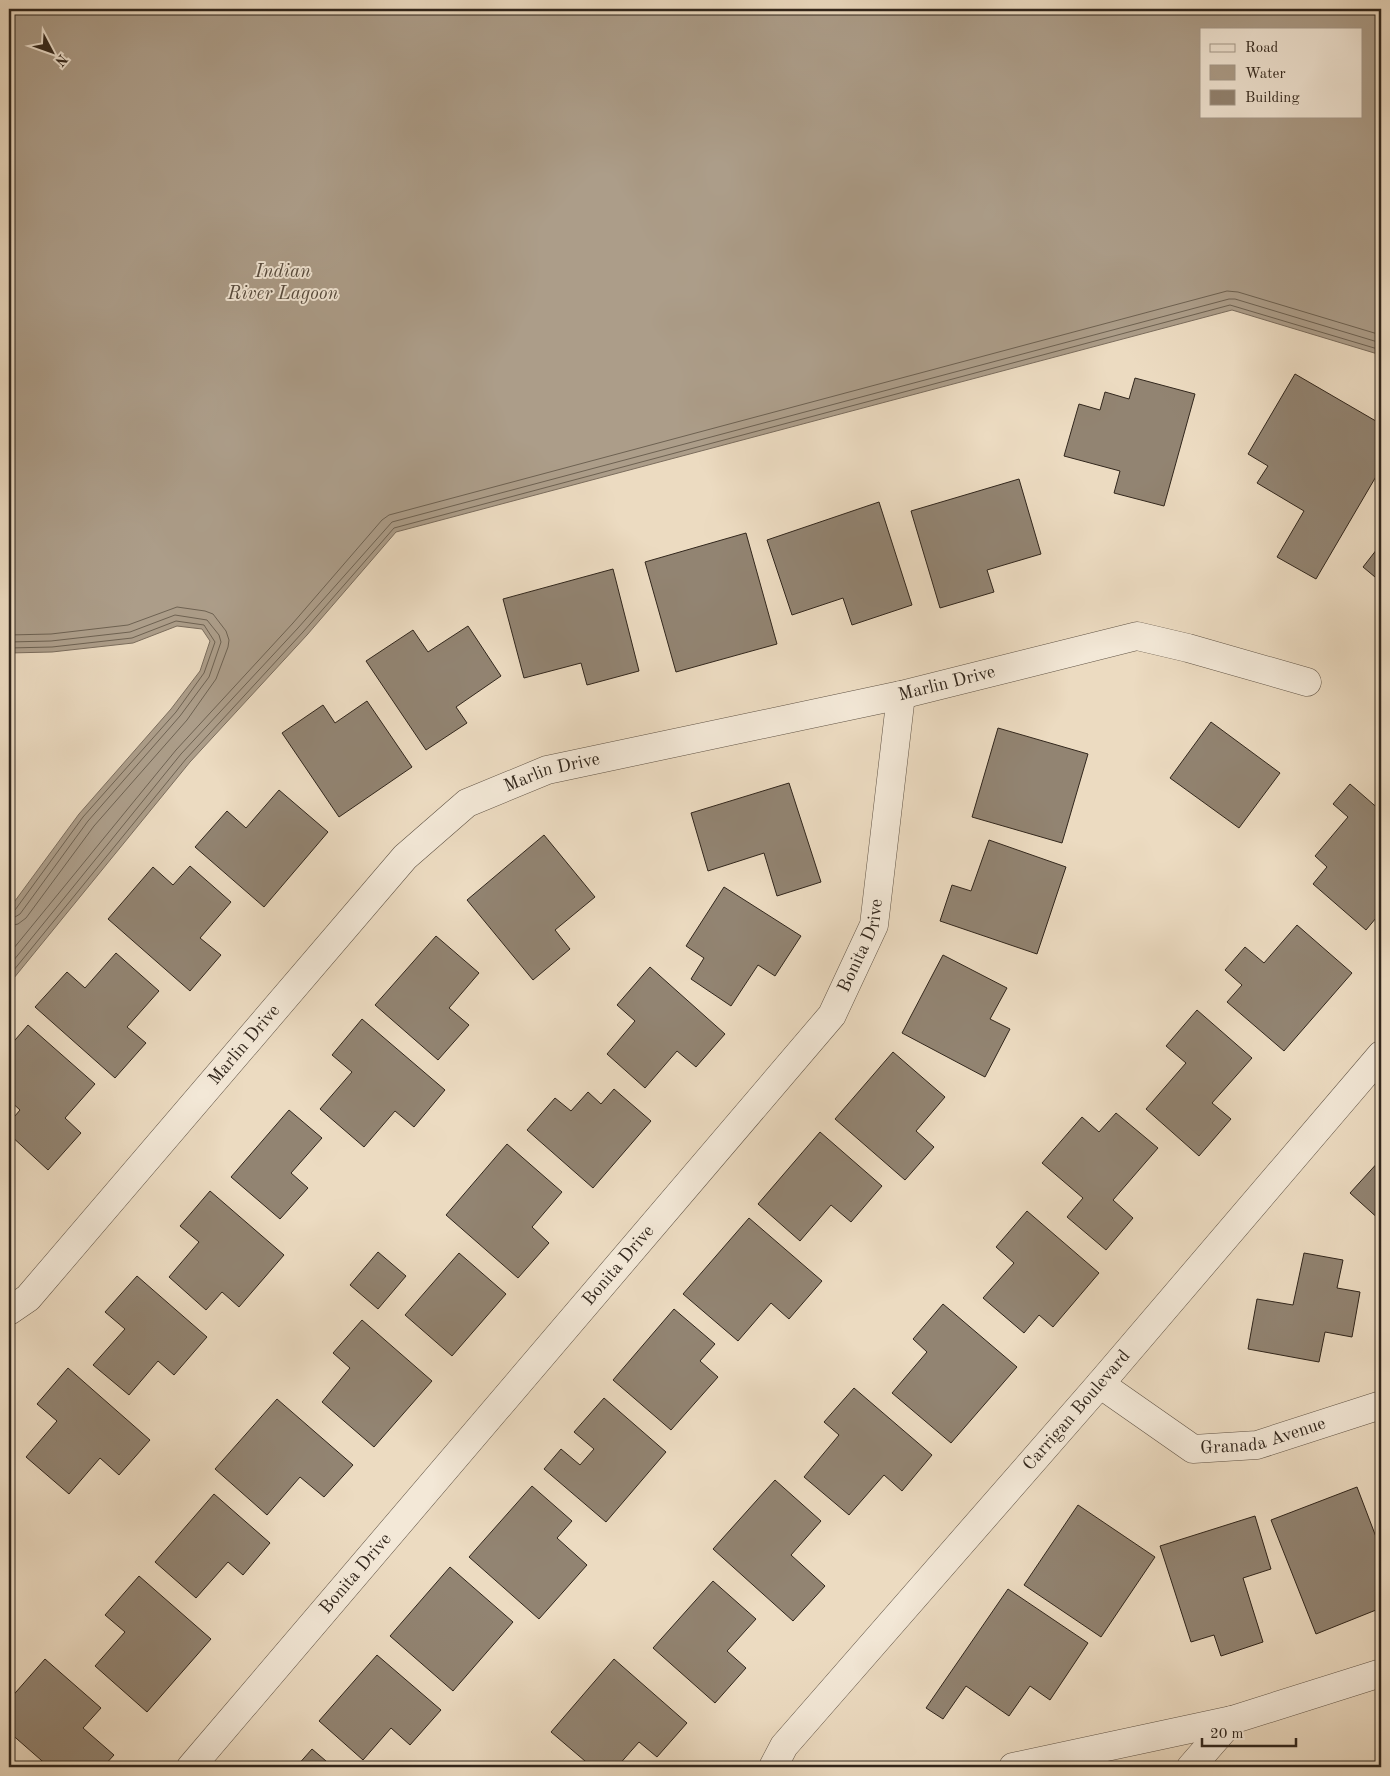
<svg xmlns="http://www.w3.org/2000/svg" width="1390" height="1776" font-family="'Old Standard TT',serif">
	<style>
		.water { fill: #ac9d89; stroke: #7b6d5d; fill-rule: evenodd }
		.lines { fill: none; stroke-linecap: round; stroke-linejoin: round }
		.shore { stroke: #6e6252; stroke-width: 1 }
		.building { fill: #928472; stroke: #31261c }
		.minor-casing { stroke: #605345; stroke-width: 29 }
		.minor { stroke: #f3e8d7; stroke-width: 28 }
		.labels { text-anchor: middle; dominant-baseline: central; stroke-width: 4; stroke-linejoin: round; paint-order: stroke }
		.street-label { font-size: 18px; fill: #31261c; stroke: #f3e8d7 }
		.water-label { font-size: 19px; font-style: italic; fill: #564a3d; stroke: #f3e8d7 }
	</style>
	<rect width="100%" height="100%" fill="#ecdbc1"/>
	<filter id="stains"><feTurbulence type="fractalNoise" baseFrequency=".004" numOctaves="4"/><feColorMatrix values="0 0 0 0 .2 0 0 0 0 .09 0 0 0 0 .02 0 0 0 .5 -.17"/></filter>
	<radialGradient id="worn" r=".72"><stop offset=".6" stop-color="#630" stop-opacity="0"/><stop offset="1" stop-color="#630" stop-opacity=".3"/></radialGradient>
	<!-- water -->
	<path class="water" d="M9 9H1381V355L1232 310 396 532 307 635 190 762 9 984V909L79 814 171 709 200 671 210 641 202 629 177 626 133 643 52 652 9 653ZM1201 29H1361V116H1201Z"/>
	<g class="lines">
		<!-- shore -->
		<g class="shore">
			<path d="M9 635 51 634 128 625 177 607 205 611 213 614 226 631 229 640 228 647 216 679 187 720 94 826 26 918 18 924 9 926"/>
			<path d="M9 642 51 641 130 632 175 615 207 620 219 635 221 642 209 677 180 716 88 821 20 914 15 917 9 918"/>
			<path d="M9 648 52 647 132 638 176 621 204 625 215 642 204 673 176 712 83 817 15 910 9 912"/>
			<path d="M9 954 176 750 293 623 382 520 389 515 1227 291 1238 292 1381 335"/>
			<path d="M9 966 181 754 298 628 392 522 1229 299H1235L1381 343"/>
			<path d="M9 976 186 759 303 632 394 528 1230 305 1381 350"/>
		</g>
	</g>
	<!-- building -->
	<g class="building">
		<path d="M1295 374 1381 424V468L1316 579 1277 557 1304 511 1257 483 1268 466 1248 454Z"/>
		<path d="M1135 378 1195 394 1164 506 1114 493 1120 471 1064 456 1079 404 1100 410 1105 392 1129 399Z"/>
		<path d="M1019 479 1041 554 987 570 994 592 940 608 911 511Z"/>
		<path d="M879 502 912 605 852 625 843 598 792 615 767 540Z"/>
		<path d="M746 533 777 644 676 672 645 562Z"/>
		<path d="M1381 544V582L1363 567Z"/>
		<path d="M613 569 639 671 587 685 581 663 524 678 503 599Z"/>
		<path d="M468 626 501 676 456 707 467 723 426 750 366 661 413 630 428 652Z"/>
		<path d="M367 701 412 767 339 817 282 733 323 705 335 723Z"/>
		<path d="M1211 722 1280 773 1239 828 1170 778Z"/>
		<path d="M998 728 1088 754 1062 843 972 817Z"/>
		<path d="M789 783 821 882 777 896 764 853 708 871 691 813Z"/>
		<path d="M1350 784 1381 811V912L1366 930 1313 884 1327 867 1315 856 1348 817 1333 804Z"/>
		<path d="M279 790 328 832 264 907 195 847 227 811 246 828Z"/>
		<path d="M544 835 595 897 555 930 570 949 533 980 467 900Z"/>
		<path d="M989 840 1066 867 1037 954 940 921 952 885 971 891Z"/>
		<path d="M190 866 231 902 200 938 221 955 190 991 108 919 153 867 173 885Z"/>
		<path d="M724 887 801 936 775 976 758 965 731 1006 691 979 704 958 686 946Z"/>
		<path d="M1297 925 1352 973 1284 1051 1227 1002 1242 985 1225 970 1245 947 1264 963Z"/>
		<path d="M436 936 479 973 449 1008 469 1025 438 1060 375 1005Z"/>
		<path d="M116 953 159 991 127 1027 146 1043 115 1078 35 1007 67 972 85 988Z"/>
		<path d="M943 955 1007 988 990 1019 1010 1029 985 1077 902 1033Z"/>
		<path d="M650 967 725 1034 696 1067 677 1051 645 1088 607 1054 635 1021 617 1005Z"/>
		<path d="M1197 1010 1252 1058 1212 1103 1231 1119 1199 1156 1146 1109 1186 1063 1166 1046Z"/>
		<path d="M362 1019 445 1090 414 1127 395 1111 364 1147 320 1109 352 1072 332 1055Z"/>
		<path d="M28 1025 95 1084 65 1118 81 1133 48 1170 9 1134V1123L20 1110 9 1100V1047Z"/>
		<path d="M893 1052 945 1097 916 1131 934 1147 905 1180 835 1119Z"/>
		<path d="M614 1089 651 1121 593 1188 527 1130 555 1098 571 1111 588 1092 601 1104Z"/>
		<path d="M289 1110 322 1138 291 1173 308 1188 280 1219 231 1177Z"/>
		<path d="M1116 1113 1158 1148 1113 1200 1133 1218 1106 1250 1067 1217 1083 1198 1042 1163 1082 1117 1099 1132Z"/>
		<path d="M820 1132 882 1186 851 1222 831 1205 800 1241 758 1204Z"/>
		<path d="M507 1144 562 1192 532 1227 549 1243 518 1278 446 1215Z"/>
		<path d="M1381 1159V1221L1350 1193Z"/>
		<path d="M210 1191 284 1255 239 1307 222 1292 206 1310 169 1277 199 1242 180 1226Z"/>
		<path d="M1027 1211 1099 1273 1053 1327 1039 1315 1024 1333 983 1298 1014 1263 996 1247Z"/>
		<path d="M749 1218 822 1281 789 1319 771 1303 738 1341 683 1294Z"/>
		<path d="M378 1252 406 1276 378 1309 350 1285Z"/>
		<path d="M459 1253 506 1294 452 1356 405 1315Z"/>
		<path d="M1304 1253 1343 1260 1337 1288 1360 1292 1352 1337 1325 1332 1319 1362 1248 1349 1257 1299 1293 1305Z"/>
		<path d="M137 1276 207 1337 174 1375 158 1361 129 1395 93 1365 125 1329 105 1312Z"/>
		<path d="M943 1304 1017 1367 951 1443 892 1393 927 1352 913 1339Z"/>
		<path d="M674 1309 715 1344 700 1361 718 1377 671 1430 613 1380Z"/>
		<path d="M362 1320 432 1381 374 1447 322 1402 350 1368 333 1353Z"/>
		<path d="M68 1368 150 1440 119 1475 100 1458 69 1494 26 1457 57 1421 37 1404Z"/>
		<path d="M854 1388 932 1455 902 1491 884 1475 849 1515 804 1477 839 1435 824 1422Z"/>
		<path d="M604 1398 666 1452 606 1522 544 1469 561 1449 580 1465 594 1449 574 1432Z"/>
		<path d="M277 1399 353 1465 324 1497 300 1477 267 1515 215 1469Z"/>
		<path d="M775 1480 821 1521 791 1555 825 1586 793 1621 713 1549Z"/>
		<path d="M532 1486 572 1521 557 1538 587 1565 539 1619 469 1557Z"/>
		<path d="M1357 1487 1381 1550V1608L1316 1634 1271 1520Z"/>
		<path d="M214 1494 270 1543 243 1575 228 1562 196 1598 155 1562Z"/>
		<path d="M1078 1505 1155 1557 1101 1637 1024 1585Z"/>
		<path d="M1255 1516 1271 1569 1243 1578 1263 1642 1221 1656 1214 1635 1191 1642 1160 1546Z"/>
		<path d="M450 1567 513 1622 453 1691 390 1636Z"/>
		<path d="M139 1576 211 1639 147 1712 95 1666 125 1632 105 1615Z"/>
		<path d="M713 1581 756 1619 727 1651 746 1668 715 1703 653 1648Z"/>
		<path d="M1008 1589 1088 1643 1050 1700 1030 1686 1009 1716 966 1686 943 1719 926 1708Z"/>
		<path d="M377 1655 441 1710 410 1745 391 1728 363 1760 319 1721Z"/>
		<path d="M45 1659 101 1708 83 1728 114 1755 103 1767H49L9 1732V1700Z"/>
		<path d="M614 1659 687 1723 657 1757 639 1742 617 1767H592L551 1732Z"/>
		<path d="M312 1749 333 1767H296Z"/>
	</g>
	<g class="lines">
		<!-- minor casing -->
		<g class="minor-casing">
			<g id="minor">
				<path id="s1" d="M9 1311 28 1298 405 857 467 803 547 770 901 695 1137 636 1188 648 1307 682"/>
				<path id="s2" d="M1100 1384 1193 1449 1257 1445 1381 1405"/>
				<path id="s3" d="M191 1767 832 1015 874 925 901 695"/>
				<path id="s4" d="M773 1767 784 1746 1100 1384 1381 1055"/>
				<path d="M1013 1767 1232 1720 1381 1673"/>
				<path d="M1191 1767 1232 1720"/>
			</g>
		</g>
		<!-- minor -->
		<use href="#minor" class="minor"/>
	</g>
	<g class="labels">
		<!-- street labels -->
		<g class="street-label">
			<text stroke="none"><textPath href="#s1" startOffset="1181">Marlin Drive</textPath></text>
			<text stroke="none"><textPath href="#s1" startOffset="776">Marlin Drive</textPath></text>
			<text stroke="none"><textPath href="#s3" startOffset="1064">Bonita Drive</textPath></text>
			<text stroke="none"><textPath href="#s1" startOffset="356">Marlin Drive</textPath></text>
			<text stroke="none"><textPath href="#s3" startOffset="659">Bonita Drive</textPath></text>
			<text stroke="none"><textPath href="#s4" startOffset="469">Carrigan Boulevard</textPath></text>
			<text stroke="none"><textPath href="#s2" startOffset="185">Granada Avenue</textPath></text>
			<text stroke="none"><textPath href="#s3" startOffset="254">Bonita Drive</textPath></text>
		</g>
		<!-- water labels -->
		<g class="water-label">
			<text x="283" y="272">Indian<tspan x="283" dy="22">River Lagoon</tspan></text>
		</g>
	</g>
	<!-- margin -->
	<rect width="1390" height="1776" fill="none" stroke="#ecdbc1" stroke-width="30"/>
	<rect x="10" y="10" width="1370" height="1756" fill="none" stroke="#31261c" stroke-width="2.5"/>
	<rect x="15" y="15" width="1360" height="1746" fill="none" stroke="#31261c"/>
	<!-- legend -->
	<rect x="1200" y="28" width="162" height="90" fill="#f3e8d7" stroke="#a59a8c"/>
	<rect x="1210" y="44" width="25" height="8" fill="#f3e8d7" stroke="#a59a8c"/>
	<text x="1245" y="52" font-size="15" fill="#31261c">Road</text>
	<rect x="1210" y="65" width="25" height="15" fill="#ac9d89" stroke="#a59a8c"/>
	<text x="1245" y="78" font-size="15" fill="#31261c">Water</text>
	<rect x="1210" y="90" width="25" height="15" fill="#928472" stroke="#a59a8c"/>
	<text x="1245" y="102" font-size="15" fill="#31261c">Building</text>
	<!-- north arrow -->
	<g transform="translate(52 52) rotate(131)" stroke="#f3e8d7" stroke-width="4" paint-order="stroke">
	<path d="M0-4L9 19L0 12L-9 19Z" fill="#31261c"/>
	<text y="-8" font-size="14" font-weight="bold" text-anchor="middle" fill="#31261c">N</text>
	</g>
	<!-- scale -->
	<path d="M1202 1738v8h94v-8" fill="none" stroke="#31261c" stroke-width="2.5"/>
	<text x="1210" y="1738" font-size="15" fill="#31261c" stroke="#f3e8d7" stroke-width="4" paint-order="stroke">20 m</text>
	<rect width="100%" height="100%" filter="url(#stains)"/>
	<rect width="100%" height="100%" fill="url(#worn)"/>
</svg>
